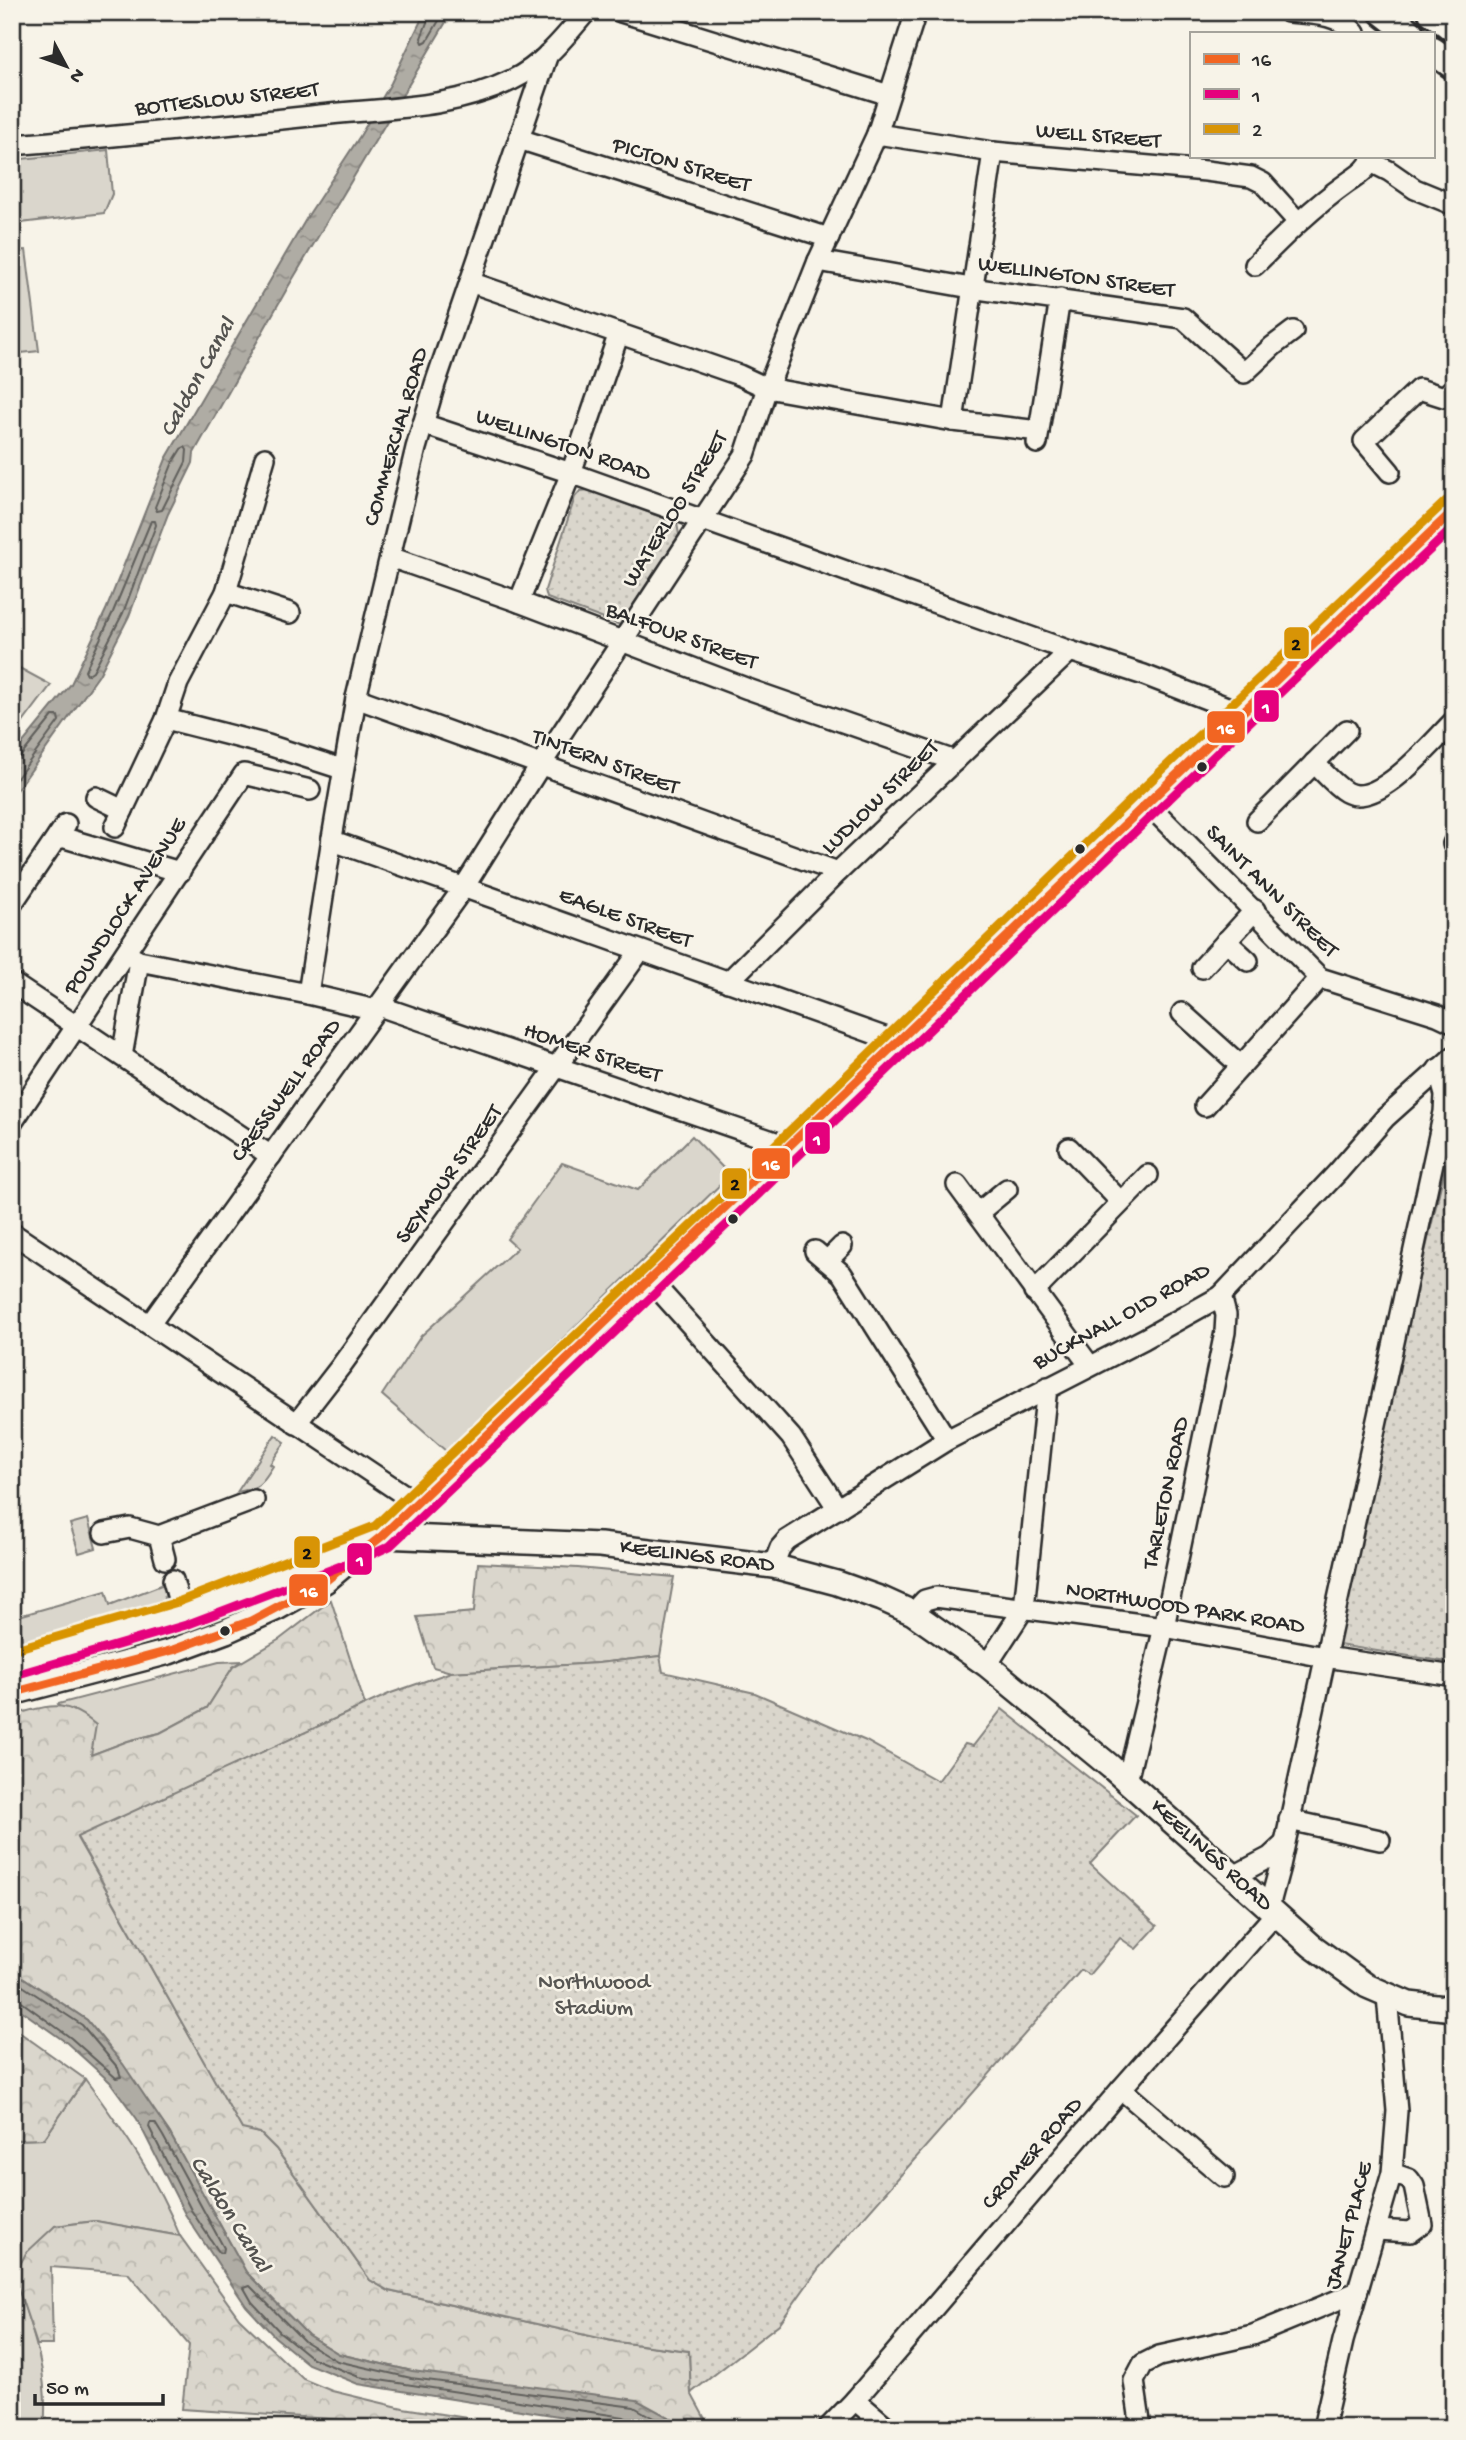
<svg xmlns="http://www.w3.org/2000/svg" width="1466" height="2440" font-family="'Gochi Hand',sans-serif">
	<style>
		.green { fill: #dad6cc; stroke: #82807c; stroke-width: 2 }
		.forest { fill: url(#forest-crowns); stroke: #82807c; stroke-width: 2 }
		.park { fill: url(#park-dots); stroke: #82807c; stroke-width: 2 }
		.water { fill: url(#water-ripples); stroke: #7a7874; stroke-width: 2 }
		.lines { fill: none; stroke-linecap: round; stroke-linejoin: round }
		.shore { stroke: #605f5b; stroke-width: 2 }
		.minor-casing { stroke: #2b2b2b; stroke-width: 24 }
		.major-casing { stroke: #2b2b2b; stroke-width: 28 }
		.highway-casing { stroke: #2b2b2b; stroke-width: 32 }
		.minor { stroke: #f7f3e8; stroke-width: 19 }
		.major { stroke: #f7f3e8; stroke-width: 23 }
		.highway { stroke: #f7f3e8; stroke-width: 26 }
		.bus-1-casing { stroke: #f7f3e8; stroke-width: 14 }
		.bus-2-casing { stroke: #f7f3e8; stroke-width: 14 }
		.bus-3-casing { stroke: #f7f3e8; stroke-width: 14 }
		.bus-1 { stroke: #f26522; stroke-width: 9 }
		.bus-2 { stroke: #e5007d; stroke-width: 9 }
		.bus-3 { stroke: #d89406; stroke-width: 9 }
		.bus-dot { fill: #2b2b2b; stroke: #f7f3e8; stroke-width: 2.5 }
		.labels { text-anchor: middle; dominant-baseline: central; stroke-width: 5; stroke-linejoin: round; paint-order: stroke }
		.street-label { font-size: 23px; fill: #2b2b2b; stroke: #f7f3e8 }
		.park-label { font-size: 23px; fill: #575653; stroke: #f7f3e8 }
		.water-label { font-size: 24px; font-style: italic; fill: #53524f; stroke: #f7f3e8 }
		.line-badge { stroke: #f7f3e8; stroke-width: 2.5 }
		.badge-label { font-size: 19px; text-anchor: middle; font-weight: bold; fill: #fff }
		.pale-badge-label { font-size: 19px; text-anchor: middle; font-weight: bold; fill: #111 }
	</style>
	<defs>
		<pattern id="forest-crowns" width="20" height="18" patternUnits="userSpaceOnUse" patternTransform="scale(1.75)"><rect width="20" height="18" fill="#dad6cc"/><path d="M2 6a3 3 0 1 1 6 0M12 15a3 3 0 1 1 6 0" fill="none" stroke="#bbb8af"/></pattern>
		<pattern id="park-dots" width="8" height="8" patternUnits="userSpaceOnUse" patternTransform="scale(1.75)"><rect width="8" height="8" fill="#dad6cc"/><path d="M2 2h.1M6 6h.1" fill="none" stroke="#bbb8af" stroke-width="1.8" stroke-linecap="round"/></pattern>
		<pattern id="water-ripples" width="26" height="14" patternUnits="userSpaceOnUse" patternTransform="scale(1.75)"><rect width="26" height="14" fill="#afaca4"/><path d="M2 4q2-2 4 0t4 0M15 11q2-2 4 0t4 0" fill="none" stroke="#8f8c86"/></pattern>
	</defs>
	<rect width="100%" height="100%" fill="#f7f3e8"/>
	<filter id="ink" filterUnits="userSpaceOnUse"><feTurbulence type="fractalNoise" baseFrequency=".0143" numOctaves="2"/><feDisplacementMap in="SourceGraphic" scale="14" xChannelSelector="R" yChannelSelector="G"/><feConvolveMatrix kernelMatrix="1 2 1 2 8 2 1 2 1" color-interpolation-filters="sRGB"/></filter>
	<g filter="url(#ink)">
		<!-- green -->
		<g class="green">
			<path d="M108 150 112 194 104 213 12 224V160Z"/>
			<path d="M26 250 39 351 12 354V251Z"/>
			<path d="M12 664 51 685 12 737Z"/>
			<path d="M692 1136 730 1175 447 1452 382 1395 421 1336 517 1248 507 1239 562 1163 638 1190Z"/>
			<path d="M275 1435 285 1442 270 1464 273 1466C261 1485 260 1488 237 1492Z"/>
			<path d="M88 1519 96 1548 79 1553 70 1524Z"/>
			<path d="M169 1582 161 1607 23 1648 21 1631 12 1628V1618L106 1591 110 1605Z"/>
			<path d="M243 1661 233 1667 207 1708 160 1733 128 1741 91 1755 58 1704 219 1662Z"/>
			<path d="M85 2079C122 2129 157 2178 180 2236L95 2221 55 2226 14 2276C31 2326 50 2374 44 2428H12V2140L44 2139Z"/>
		</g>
		<!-- forest -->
		<g class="forest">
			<path d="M478 1563 578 1568 674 1577 660 1656 598 1663 451 1672 433 1667 417 1617 474 1612Z"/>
			<path d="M331 1600 365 1705 77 1838 242 2128 260 2133 276 2149 370 2280 389 2291 617 2342 689 2351 691 2393 710 2428H681L672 2419 412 2371 339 2354 308 2335 246 2272 169 2132 87 2020 12 1970V1715C50 1706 63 1697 96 1725L91 1755 128 1741 160 1733 207 1708 233 1667 280 1639Z"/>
			<path d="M12 2027 85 2079 44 2139 12 2140Z"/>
			<path d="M96 2221 180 2236 239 2318 303 2379 332 2391 403 2408 530 2428 418 2425 182 2409 189 2345 128 2273 51 2267 53 2345H37L14 2276 26 2253 55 2226Z"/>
		</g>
		<!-- park -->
		<g class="park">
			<path d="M589 490 677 523 679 535 620 625 547 598 545 590 575 497 580 491Z"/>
			<path d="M1454 1130V1663L1332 1644Z"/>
			<path d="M660 1656 663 1672 755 1693 866 1741 938 1781 965 1744 973 1746 1002 1709 1136 1815 1090 1864 1157 1926 1136 1949 1120 1938 1089 1975 1081 1970 819 2268 779 2324 691 2393 689 2351 617 2342 389 2291 370 2280 276 2149 260 2133 242 2129 77 1837 391 1693 451 1672 598 1663Z"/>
		</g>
		<!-- water -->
		<g class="water">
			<path d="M425 12H452L288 287 194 453 193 463 168 514 129 616 99 675 12 797V756L71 684 106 610 166 459 309 214 360 136 391 83Z"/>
			<path d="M12 1970 87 2020 123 2064 169 2132 246 2272 308 2335 339 2354 412 2371 637 2400 672 2419 681 2428H634L358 2384 308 2364 275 2337 246 2306 185 2214 137 2119 110 2082 67 2043 12 2004Z"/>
		</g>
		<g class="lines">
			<!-- shore -->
			<g class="shore">
				<path d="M431 12 421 38 423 43 427 41 444 12"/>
				<path d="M185 447 187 450 186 462 162 510 157 511 155 507 173 462 181 449Z"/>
				<path d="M151 521H155L156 525 123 613 93 671 87 675 85 671 113 612Z"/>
				<path d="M12 759 20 757 53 716H58L59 721 12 785"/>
				<path d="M12 1979 82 2025 118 2068 121 2077 116 2078 71 2038 19 2000 12 1999"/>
				<path d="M150 2123H155L163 2136 224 2248 223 2253 219 2252 191 2210 149 2127Z"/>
				<path d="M631 2428 630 2421 624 2417 359 2377 312 2358 280 2332 252 2302 244 2288 250 2286 304 2341 337 2361 411 2378 634 2407 671 2428"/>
			</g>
			<!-- minor casing -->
			<g class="minor-casing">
				<g id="minor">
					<path d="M621 12 889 95"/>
					<path d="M1288 12C1312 14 1338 13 1355 33"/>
					<path d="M548 54 435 384 416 448 356 698 332 838 336 842 898 1042"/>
					<path d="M877 134 993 152 1206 171 1251 177 1263 183 1298 222"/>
					<path d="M519 139 829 238"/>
					<path d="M12 145C115 137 217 126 320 115 384 108 453 109 512 80 542 66 565 37 586 12"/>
					<path d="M1371 162 1389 171 1415 189 1454 205"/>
					<path d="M818 261 971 288 1183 318 1244 373 1273 346 1293 331"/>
					<path d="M1255 265C1285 235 1313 207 1347 183 1357 176 1370 169 1372 156"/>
					<path d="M470 282 739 375 767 388 953 421 1039 431"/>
					<path d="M953 421 993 152"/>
					<path d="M423 424 571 473 1070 651 1144 675 1240 712"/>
					<path d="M1037 443 1060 299"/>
					<path d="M1390 472 1364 441 1419 389 1444 397 1454 388"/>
					<path d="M390 557 519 602 748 689 955 761"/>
					<path d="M226 592 290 613"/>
					<path d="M519 602 571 473 619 333"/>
					<path d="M356 698 838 872"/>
					<path d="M166 719 268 745 342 769"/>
					<path d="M1314 763C1324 772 1334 785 1346 792 1378 810 1432 742 1454 721"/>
					<path d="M96 797 123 810"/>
					<path d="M1146 802 1320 978 1437 1015 1454 1023"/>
					<path d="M1257 821 1347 730"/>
					<path d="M115 827 166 719 178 683 226 592 265 458"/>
					<path d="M58 836 180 872"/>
					<path d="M1453 844 1454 843"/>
					<path d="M12 904 66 824"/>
					<path d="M1226 941 1248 961"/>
					<path d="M126 954 139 961 308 994 376 1010"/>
					<path d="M1202 968 1255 910"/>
					<path d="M728 982 838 872 1070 651"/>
					<path d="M12 983 271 1156"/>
					<path d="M308 994 332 838"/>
					<path d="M379 1006 790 1147"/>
					<path d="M1182 1013 1241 1066"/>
					<path d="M122 1056 139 961"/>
					<path d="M1205 1106 1320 978"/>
					<path d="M12 1123 244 774 310 790"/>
					<path d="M1069 1148 1121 1202"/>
					<path d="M957 1185 1090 1366"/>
					<path d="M978 1213 1007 1189"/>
					<path d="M12 1233 418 1504"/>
					<path d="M815 1251 842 1274 947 1440"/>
					<path d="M827 1261 842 1246"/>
					<path d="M651 1281 791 1437 838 1509"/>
					<path d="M1034 1292 1148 1175"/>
					<path d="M150 1324 464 887 540 766 745 455 764 397 818 261 877 134 916 12"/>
					<path d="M296 1424 341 1366 640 951"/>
					<path d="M104 1533 130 1528 159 1536 254 1500"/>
					<path d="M159 1536 165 1559"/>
					<path d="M773 1566 780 1548 787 1540 947 1440 1144 1339 1221 1296 1338 1172 1385 1118 1454 1056"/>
					<path d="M173 1580 182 1614"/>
					<path d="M913 1613 925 1600 936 1597 1164 1627 1325 1657 1454 1676"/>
					<path d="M987 1665 1024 1608 1047 1387"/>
					<path d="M1127 1781 1164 1627 1225 1332 1226 1315 1221 1296"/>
					<path d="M1289 1820 1380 1840"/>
					<path d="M1234 1876 1270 1857 1284 1844"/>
					<path d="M1269 1907 1280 1866 1444 1112 1445 1095 1438 1069"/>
					<path d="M1121 2089 1224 2177"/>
					<path d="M1376 2230 1411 2232 1422 2224 1414 2186 1409 2179 1392 2173"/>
					<path d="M855 2400 888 2428"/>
					<path d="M828 2428 855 2400 1121 2089 1276 1913"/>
					<path d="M1141 2428 1134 2381 1143 2364 1159 2356 1253 2335 1357 2292"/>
					<path d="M1323 2428 1343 2341 1392 2173 1397 2111 1387 1996"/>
				</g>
			</g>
			<!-- major casing -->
			<g class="major-casing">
				<g id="major">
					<path d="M382 1536 600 1545 773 1566 837 1583 882 1599 913 1613 987 1665 1111 1767 1312 1946 1367 1986 1409 2004 1454 2009"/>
					<path d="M12 1663 182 1614 371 1542 382 1536 753 1183 1146 802 1454 510"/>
					<path d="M12 1693 169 1652 226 1631 277 1608 325 1581 358 1553"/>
				</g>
			</g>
			<!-- highway casing -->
			<g class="highway-casing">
				<g id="highway">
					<path d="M1383 12 1410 33"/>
					<path d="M1432 12 1454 29"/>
					<path d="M1433 51 1454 66"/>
				</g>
			</g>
			<!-- minor -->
			<use href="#minor" class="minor"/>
			<!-- major -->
			<use href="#major" class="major"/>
			<!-- highway -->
			<use href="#highway" class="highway"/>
			<!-- bus-1 casing -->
			<g class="bus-1-casing">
				<path id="bus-1" d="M12 1693 173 1650 251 1621 324 1582 382 1536C740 1195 1095 850 1454 510"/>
			</g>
			<!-- bus-2 casing -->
			<g class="bus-2-casing">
				<path id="bus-2" d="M15 1675 186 1625 375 1553 390 1546C747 1209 1097 865 1454 527"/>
			</g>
			<!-- bus-3 casing -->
			<g class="bus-3-casing">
				<path id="bus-3" d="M12 1650 178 1602 375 1526 745 1174 1138 793 1446 501"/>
			</g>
			<!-- bus-1 -->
			<use href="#bus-1" class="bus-1"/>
			<!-- bus-2 -->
			<use href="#bus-2" class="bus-2"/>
			<!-- bus-3 -->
			<use href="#bus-3" class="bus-3"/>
		</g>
	</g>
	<!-- markers -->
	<g class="bus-dot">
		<circle cx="1202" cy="767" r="6"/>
		<circle cx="1080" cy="849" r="6"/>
		<circle cx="733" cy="1219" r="6"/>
		<circle cx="225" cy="1631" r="6"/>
	</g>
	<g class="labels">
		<!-- street labels -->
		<g class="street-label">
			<text transform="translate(227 100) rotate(-6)">BOTTESLOW STREET</text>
			<text transform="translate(1098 137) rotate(5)">WELL STREET</text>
			<text transform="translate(681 166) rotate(17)">PICTON STREET</text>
			<text transform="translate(1076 278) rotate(8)">WELLINGTON STREET</text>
			<text transform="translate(397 437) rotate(-74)">COMMERCIAL ROAD</text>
			<text transform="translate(563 446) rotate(19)">WELLINGTON ROAD</text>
			<text transform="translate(676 510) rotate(-58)">WATERLOO STREET</text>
			<text transform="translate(681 637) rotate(20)">BALFOUR STREET</text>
			<text transform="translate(605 763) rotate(20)">TINTERN STREET</text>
			<text transform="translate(881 798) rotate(-44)">LUDLOW STREET</text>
			<text transform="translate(1271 892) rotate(45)">SAINT ANN STREET</text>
			<text transform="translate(126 907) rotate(-57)">POUNDLOCK AVENUE</text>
			<text transform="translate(625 919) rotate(20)">EAGLE STREET</text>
			<text transform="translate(592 1054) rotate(19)">HOMER STREET</text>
			<text transform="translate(287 1091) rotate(-54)">CRESSWELL ROAD</text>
			<text transform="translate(450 1175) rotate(-54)">SEYMOUR STREET</text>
			<text transform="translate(1122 1317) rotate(-29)">BUCKNALL OLD ROAD</text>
			<text transform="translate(1167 1493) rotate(-78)">TARLETON ROAD</text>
			<text transform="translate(697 1557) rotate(7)">KEELINGS ROAD</text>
			<text transform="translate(1185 1609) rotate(9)">NORTHWOOD PARK ROAD</text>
			<text transform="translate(1211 1856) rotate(42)">KEELINGS ROAD</text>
			<text transform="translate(1033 2154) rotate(-49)">CROMER ROAD</text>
			<text transform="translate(1350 2226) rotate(-75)">JANET PLACE</text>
		</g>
		<!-- park labels -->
		<g class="park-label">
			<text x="594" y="1983">Northwood<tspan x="594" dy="26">Stadium</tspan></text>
		</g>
		<!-- water labels -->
		<g class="water-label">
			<text transform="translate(199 378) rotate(-61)">Caldon Canal</text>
			<text transform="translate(229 2215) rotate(58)">Caldon Canal</text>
		</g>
	</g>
	<g class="line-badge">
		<rect x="1283" y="626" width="27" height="34" rx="7" fill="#d89406"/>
		<rect x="1253" y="689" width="27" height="34" rx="7" fill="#e5007d"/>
		<rect x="1206" y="710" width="40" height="34" rx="7" fill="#f26522"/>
		<rect x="804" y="1121" width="27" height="34" rx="7" fill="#e5007d"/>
		<rect x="751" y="1147" width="40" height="33" rx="7" fill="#f26522"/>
		<rect x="721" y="1167" width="27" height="33" rx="7" fill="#d89406"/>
		<rect x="293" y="1535" width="28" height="34" rx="7" fill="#d89406"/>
		<rect x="346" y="1542" width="27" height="34" rx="7" fill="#e5007d"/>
		<rect x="288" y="1573" width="41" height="34" rx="7" fill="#f26522"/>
	</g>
	<g class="badge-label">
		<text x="1266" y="713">1</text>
		<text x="1226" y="734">16</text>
		<text x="817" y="1145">1</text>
		<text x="771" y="1170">16</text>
		<text x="360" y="1566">1</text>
		<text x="309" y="1597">16</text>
	</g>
	<g class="pale-badge-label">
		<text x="1296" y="650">2</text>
		<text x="735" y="1190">2</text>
		<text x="307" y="1559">2</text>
	</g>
	<!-- margin -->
	<rect width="1466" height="2440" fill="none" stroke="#f7f3e8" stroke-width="42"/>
	<rect x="21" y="21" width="1424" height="2398" fill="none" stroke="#2b2b2b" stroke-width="2.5" filter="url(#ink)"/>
	<!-- legend -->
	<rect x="1190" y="32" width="245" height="126" fill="#f7f3e8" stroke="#a5a39c" stroke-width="2"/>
	<rect x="1204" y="54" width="35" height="10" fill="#f26522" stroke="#a5a39c" stroke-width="2"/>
	<text x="1252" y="66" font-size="21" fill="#2b2b2b">16</text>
	<rect x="1204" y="89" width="35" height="10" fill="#e5007d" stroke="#a5a39c" stroke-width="2"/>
	<text x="1252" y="102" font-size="21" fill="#2b2b2b">1</text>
	<rect x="1204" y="124" width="35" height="10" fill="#d89406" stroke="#a5a39c" stroke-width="2"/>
	<text x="1252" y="136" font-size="21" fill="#2b2b2b">2</text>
	<!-- north arrow -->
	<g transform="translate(66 66) rotate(131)" stroke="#f7f3e8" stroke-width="5" paint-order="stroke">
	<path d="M0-5L12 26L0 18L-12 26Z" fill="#2b2b2b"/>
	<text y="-10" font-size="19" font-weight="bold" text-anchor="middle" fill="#2b2b2b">N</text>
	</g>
	<!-- scale -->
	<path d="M35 2394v10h128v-10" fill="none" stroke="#2b2b2b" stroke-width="3.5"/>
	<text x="46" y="2394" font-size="21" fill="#2b2b2b" stroke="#f7f3e8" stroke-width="5" paint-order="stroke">50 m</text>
</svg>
